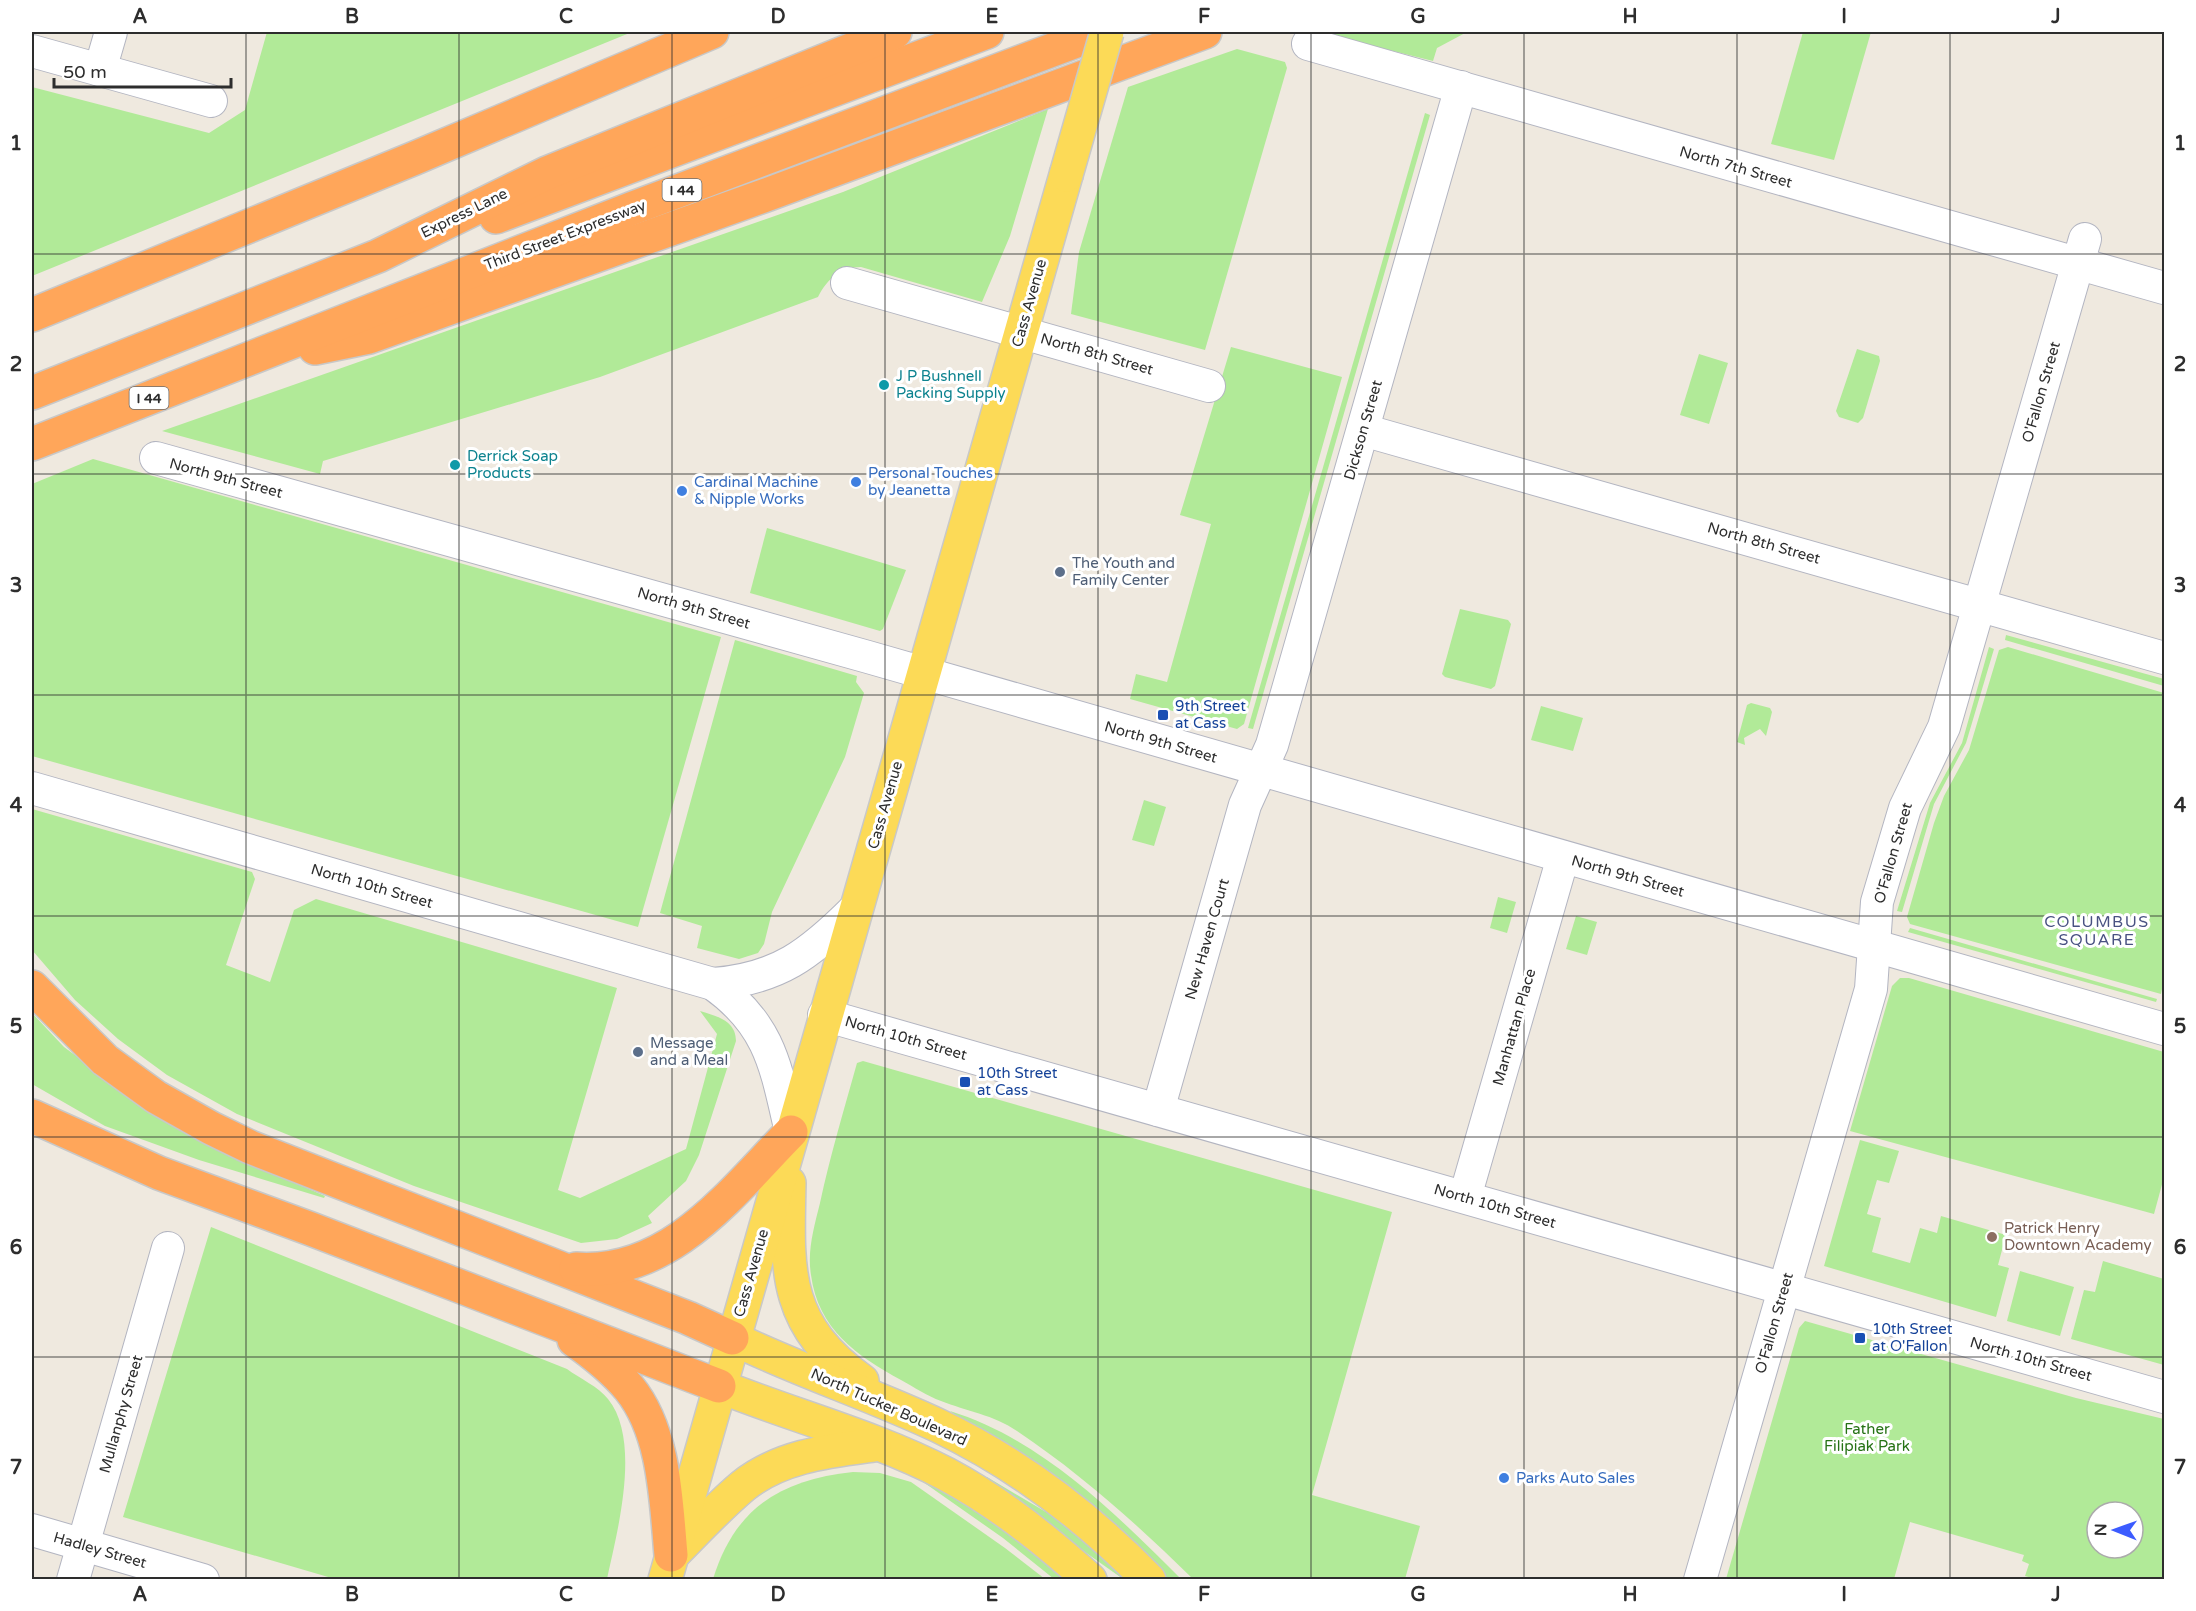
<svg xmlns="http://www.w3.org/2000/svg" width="2196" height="1611" font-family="'Varela Round',sans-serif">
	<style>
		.green { fill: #b1ea98; fill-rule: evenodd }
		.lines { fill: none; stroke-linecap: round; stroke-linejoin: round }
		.minor-casing { stroke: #b3b5c1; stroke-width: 34 }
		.major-casing { stroke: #c8c8c8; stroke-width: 36 }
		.highway-casing { stroke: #c8c8c8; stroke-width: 36 }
		.minor { stroke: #fff; stroke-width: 32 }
		.major { stroke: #fcda57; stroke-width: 33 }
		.highway { stroke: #ffa65a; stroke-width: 33 }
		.major-bridge-casing { stroke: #c8c8c8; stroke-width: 36; stroke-linecap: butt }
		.major-bridge { stroke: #fcda57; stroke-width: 33 }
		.grid { fill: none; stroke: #2d2d2d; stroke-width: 1.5; stroke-opacity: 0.55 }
		.culture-dot { fill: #0f9aa8; stroke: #fff; stroke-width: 2 }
		.shop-dot { fill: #3f7fe0; stroke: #fff; stroke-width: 2 }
		.service-dot { fill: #5c6f8a; stroke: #fff; stroke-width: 2 }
		.transit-dot { fill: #1a4fb4; stroke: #fff; stroke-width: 2 }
		.education-dot { fill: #8d6e63; stroke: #fff; stroke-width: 2 }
		.labels { text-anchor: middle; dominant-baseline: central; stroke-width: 6; stroke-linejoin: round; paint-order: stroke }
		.shield { fill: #fff; stroke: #6c6c6c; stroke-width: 1.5 }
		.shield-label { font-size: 14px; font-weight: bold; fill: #2d2d2d }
		.street-label { font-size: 15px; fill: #2d2d2d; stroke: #fff }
		.culture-label { font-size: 15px; fill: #0d838f; stroke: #fff; text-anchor: start }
		.shop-label { font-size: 15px; fill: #366cbe; stroke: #fff; text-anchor: start }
		.service-label { font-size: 15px; fill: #4e5e75; stroke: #fff; text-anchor: start }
		.transit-label { font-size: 15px; fill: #164399; stroke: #fff; text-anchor: start }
		.education-label { font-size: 15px; fill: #785e54; stroke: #fff; text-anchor: start }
		.park-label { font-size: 15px; fill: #267215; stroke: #fff }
		.neighbourhood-label { font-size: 16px; letter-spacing: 1.5px; fill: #495282; stroke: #fff }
		.neatline { fill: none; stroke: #2d2d2d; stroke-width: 2 }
		.grid-label { font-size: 20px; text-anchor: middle; font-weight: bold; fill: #2d2d2d }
	</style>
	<rect width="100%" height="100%" fill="#efe9df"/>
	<!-- green -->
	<g class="green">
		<path d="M267 32H632L32 276V87L209 133 245 110Z"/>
		<path d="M1317 32H1467L1437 48 1433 61Z"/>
		<path d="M1803 32H1871L1834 160 1771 144Z"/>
		<path d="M1237 49 1285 62 1287 68 1205 350 1071 314 1079 252 1128 87Z"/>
		<path d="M1048 109 1010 236 982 302 861 267C841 267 827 279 818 297L600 377 323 461 320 474 162 431 843 192Z"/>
		<path d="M1425 113 1430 115 1253 729 1248 728Z"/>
		<path d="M1231 347 1342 377 1244 724 1237 729 1130 699 1136 674 1167 682 1211 524 1180 515Z"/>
		<path d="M1857 349 1879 356 1880 361 1863 418 1858 423 1839 417 1836 411Z"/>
		<path d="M1699 354 1728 363 1709 424 1680 415Z"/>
		<path d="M93 459 721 637 638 927 32 756V484Z"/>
		<path d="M767 528 906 570 883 629 880 631 750 593Z"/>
		<path d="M1460 609 1508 620 1511 624 1495 686 1491 689 1445 677 1442 674Z"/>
		<path d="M2006 635 2164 679V686L2005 640Z"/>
		<path d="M735 640 857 676 856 682 864 693 845 757 772 912 764 944 758 953 739 959 697 948 702 926 660 913Z"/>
		<path d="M1989 647 1994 649 1966 743 1934 804 1902 912 1897 911 1930 803 1962 743Z"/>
		<path d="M2008 647 2164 693V979L2161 994 1910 924 1907 917 1934 823 1944 796 1969 750 1999 650Z"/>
		<path d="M1751 703 1770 708 1772 712 1766 736 1760 729 1744 738 1745 745 1737 742 1747 705Z"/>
		<path d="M1541 706 1583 718 1573 751 1531 740Z"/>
		<path d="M1144 800 1166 807 1154 846 1132 840Z"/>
		<path d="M32 809 252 872 255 879 226 965 270 982 294 910 316 899 617 988 558 1190 580 1198 686 1149 717 1034 700 1011C716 1016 736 1020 736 1041L699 1155 686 1181 648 1216 652 1223 617 1239 581 1243 414 1186 237 1114 167 1075 118 1039 75 1000 32 950Z"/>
		<path d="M1498 897 1516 902 1507 933 1490 928Z"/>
		<path d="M1576 916 1597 922 1587 955 1566 949Z"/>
		<path d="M1910 928 2157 999 2156 1002 1908 932Z"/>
		<path d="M1900 978H1909L2164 1052V1177L2154 1214 1850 1131 1892 986Z"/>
		<path d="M32 1013 64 1047 165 1122 223 1152 325 1196 324 1198 199 1160 105 1126 32 1084Z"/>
		<path d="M863 1061 1392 1212 1312 1495 1420 1526 1405 1579H1193C1137 1524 1081 1474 1017 1431 994 1415 966 1411 941 1401 927 1396 914 1387 901 1380 857 1356 818 1329 811 1275 807 1251 814 1227 820 1203 830 1156 844 1110 857 1063Z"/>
		<path d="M1860 1140 1899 1151 1889 1183 1877 1180 1867 1214 1881 1218 1872 1252 1910 1263 1920 1228 1937 1233 1941 1216 2006 1235 1998 1265 2009 1268 1996 1317 1824 1266Z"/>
		<path d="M211 1227 567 1369C579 1378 599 1387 608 1399 642 1441 617 1532 607 1579H335L123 1517Z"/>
		<path d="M2103 1261 2164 1279V1365L2071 1339 2084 1290 2095 1292Z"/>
		<path d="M2020 1271 2074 1287 2060 1336 2007 1321Z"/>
		<path d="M1805 1321 2076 1398 2164 1419V1579H2036L2025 1576 2029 1564 2022 1561 2024 1555 1910 1522 1894 1579H1726L1799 1328ZM2097 1512H2133V1548H2097Z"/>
		<path d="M950 1411C1041 1439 1115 1513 1181 1579H1167L1141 1554Z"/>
		<path d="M853 1472 880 1473 911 1482 1005 1548 1045 1579H713C735 1508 780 1480 853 1472Z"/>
		<path d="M916 1477 956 1494 1072 1579H1054L1003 1538Z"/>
		<path d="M987 1477 1073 1528 1127 1577 1123 1579 985 1481Z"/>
	</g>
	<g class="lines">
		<!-- minor casing -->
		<g class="minor-casing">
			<g id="minor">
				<path d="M1308 44 2164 288"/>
				<path d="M32 51 211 101"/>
				<path d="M100 70 111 32"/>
				<path d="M847 283 1209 386"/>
				<path d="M1363 430 2164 658"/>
				<path d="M156 458 868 657 2164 1029"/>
				<path d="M32 788 713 984C771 1025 776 1068 791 1132"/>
				<path d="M713 984C778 979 810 954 855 909"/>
				<path d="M824 1015 2164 1397"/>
				<path d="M1158 1110 1245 805 1272 745 1461 87"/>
				<path d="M1465 1197 1563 857"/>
				<path d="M32 1530 203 1580"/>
				<path d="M73 1580 168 1248"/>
				<path d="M1700 1580 1871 989 1877 902 1905 808 1944 727 2085 239"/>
			</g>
		</g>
		<!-- major casing -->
		<g class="major-casing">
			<g id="major">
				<path d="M789 1183C787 1272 783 1324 862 1381"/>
				<path d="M732 1338C800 1371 871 1394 939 1426 1018 1464 1088 1517 1149 1580"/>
				<path d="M719 1386C794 1416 875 1437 946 1474 999 1502 1046 1540 1090 1580"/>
				<path d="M673 1554C696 1531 718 1507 743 1486 780 1456 829 1451 874 1445"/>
				<path d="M665 1580 1066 175"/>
			</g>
		</g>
		<!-- highway casing -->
		<g class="highway-casing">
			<g id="highway">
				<path d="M496 217 987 32"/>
				<path d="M32 315 415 158 712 32"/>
				<path d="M315 348 369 337 766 195 1205 32"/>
				<path d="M32 393 378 256 547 173 895 32"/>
				<path d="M32 444 633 208 1100 32"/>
				<path d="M32 987 105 1060 156 1097 211 1128 250 1147 688 1318 732 1338"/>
				<path d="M32 1116 159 1173 311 1229 719 1386"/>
				<path d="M576 1269C670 1276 731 1193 791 1132"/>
				<path d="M574 1340C594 1354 613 1369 629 1388 665 1432 666 1501 671 1555"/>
			</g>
		</g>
		<!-- minor -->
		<use href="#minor" class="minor"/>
		<!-- major -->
		<use href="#major" class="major"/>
		<!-- highway -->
		<use href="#highway" class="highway"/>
		<!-- major-bridge casing -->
		<g class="major-bridge-casing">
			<path id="major-bridge" d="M1066 175 1107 32"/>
		</g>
		<!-- major-bridge -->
		<use href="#major-bridge" class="major-bridge"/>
	</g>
	<!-- grid -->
	<path class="grid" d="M246 32V1580M459 32V1580M672 32V1580M885 32V1580M1098 32V1580M1311 32V1580M1524 32V1580M1737 32V1580M1950 32V1580M32 254H2164M32 474H2164M32 695H2164M32 916H2164M32 1137H2164M32 1357H2164"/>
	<!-- markers -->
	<g class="culture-dot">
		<circle cx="884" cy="385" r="6"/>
		<circle cx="455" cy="465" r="6"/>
	</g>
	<g class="shop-dot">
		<circle cx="856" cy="482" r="6"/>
		<circle cx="682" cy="491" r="6"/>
		<circle cx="1504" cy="1478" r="6"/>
	</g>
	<g class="service-dot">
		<circle cx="1060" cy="572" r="6"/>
		<circle cx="638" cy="1052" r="6"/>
	</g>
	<g class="transit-dot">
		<rect x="1157" y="709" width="12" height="12" rx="3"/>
		<rect x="959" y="1076" width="12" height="12" rx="3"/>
		<rect x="1854" y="1332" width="12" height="12" rx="3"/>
	</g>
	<circle class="education-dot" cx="1992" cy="1237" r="6"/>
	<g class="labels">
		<!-- shield labels -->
		<g class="shield">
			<rect x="662.5" y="179" width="39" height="22" rx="4.5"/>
			<rect x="129.5" y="387" width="39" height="22" rx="4.5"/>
		</g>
		<g class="shield-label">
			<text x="682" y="190">I 44</text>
			<text x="149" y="398">I 44</text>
		</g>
		<!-- street labels -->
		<g class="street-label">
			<text transform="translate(1736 167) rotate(16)">North 7th Street</text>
			<text transform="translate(464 213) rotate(-26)">Express Lane</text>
			<text transform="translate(565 235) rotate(-21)">Third Street Expressway</text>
			<text transform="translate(1029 303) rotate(-74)">Cass Avenue</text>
			<text transform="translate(1097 354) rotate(16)">North 8th Street</text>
			<text transform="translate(2041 392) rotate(-74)">O'Fallon Street</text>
			<text transform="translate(1363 430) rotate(-74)">Dickson Street</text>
			<text transform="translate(226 478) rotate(15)">North 9th Street</text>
			<text transform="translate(1764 543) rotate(16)">North 8th Street</text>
			<text transform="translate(694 608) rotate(16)">North 9th Street</text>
			<text transform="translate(1161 742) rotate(16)">North 9th Street</text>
			<text transform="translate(885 805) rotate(-74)">Cass Avenue</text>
			<text transform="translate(1893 853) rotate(-74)">O'Fallon Street</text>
			<text transform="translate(1628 876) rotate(16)">North 9th Street</text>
			<text transform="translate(372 886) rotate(16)">North 10th Street</text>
			<text transform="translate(1207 939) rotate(-74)">New Haven Court</text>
			<text transform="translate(1514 1027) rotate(-74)">Manhattan Place</text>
			<text transform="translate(906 1038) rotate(16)">North 10th Street</text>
			<text transform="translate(1495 1206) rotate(16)">North 10th Street</text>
			<text transform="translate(751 1273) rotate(-74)">Cass Avenue</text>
			<text transform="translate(1774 1323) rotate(-74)">O'Fallon Street</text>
			<text transform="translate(2031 1359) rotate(16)">North 10th Street</text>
			<text transform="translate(889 1407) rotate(24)">North Tucker Boulevard</text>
			<text transform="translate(121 1414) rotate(-74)">Mullanphy Street</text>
			<text transform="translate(100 1550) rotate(16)">Hadley Street</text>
		</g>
		<!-- culture labels -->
		<g class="culture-label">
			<text x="896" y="376">J P Bushnell<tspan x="896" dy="17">Packing Supply</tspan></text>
			<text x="467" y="456">Derrick Soap<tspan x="467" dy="17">Products</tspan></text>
		</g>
		<!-- shop labels -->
		<g class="shop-label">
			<text x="868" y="473">Personal Touches<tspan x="868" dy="17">by Jeanetta</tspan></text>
			<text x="694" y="482">Cardinal Machine<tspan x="694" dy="17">&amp; Nipple Works</tspan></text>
			<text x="1516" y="1478">Parks Auto Sales</text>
		</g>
		<!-- service labels -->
		<g class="service-label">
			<text x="1072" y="563">The Youth and<tspan x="1072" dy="17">Family Center</tspan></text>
			<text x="650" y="1043">Message<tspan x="650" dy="17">and a Meal</tspan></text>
		</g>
		<!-- transit labels -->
		<g class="transit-label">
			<text x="1175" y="706">9th Street<tspan x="1175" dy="17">at Cass</tspan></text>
			<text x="977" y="1073">10th Street<tspan x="977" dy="17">at Cass</tspan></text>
			<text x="1872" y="1329">10th Street<tspan x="1872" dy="17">at O'Fallon</tspan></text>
		</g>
		<!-- education labels -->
		<g class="education-label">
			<text x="2004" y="1228">Patrick Henry<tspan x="2004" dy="17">Downtown Academy</tspan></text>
		</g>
		<!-- park labels -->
		<g class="park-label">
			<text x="1867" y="1429">Father<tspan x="1867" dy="17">Filipiak Park</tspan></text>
		</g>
		<!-- neighbourhood labels -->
		<g class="neighbourhood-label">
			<text x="2097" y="922">COLUMBUS<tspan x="2097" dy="18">SQUARE</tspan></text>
		</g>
	</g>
	<!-- border -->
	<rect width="2196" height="1611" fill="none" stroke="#ffffff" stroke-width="66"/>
	<!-- north arrow -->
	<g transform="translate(2115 1530) rotate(271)"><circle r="28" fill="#ffffff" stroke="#ababab" stroke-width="1.5"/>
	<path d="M0-4.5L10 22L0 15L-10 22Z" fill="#3c5cff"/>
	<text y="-9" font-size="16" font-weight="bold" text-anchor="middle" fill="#2d2d2d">N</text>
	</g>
	<!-- scale -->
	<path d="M54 78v9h177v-9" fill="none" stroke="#2d2d2d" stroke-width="3"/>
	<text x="63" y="78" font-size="18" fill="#2d2d2d" stroke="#ffffff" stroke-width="4.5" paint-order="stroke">50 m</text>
	<rect x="33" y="33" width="2130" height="1545" class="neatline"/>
	<g class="grid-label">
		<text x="140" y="23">A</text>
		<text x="352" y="23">B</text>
		<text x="566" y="23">C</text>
		<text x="778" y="23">D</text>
		<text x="992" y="23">E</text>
		<text x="1204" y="23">F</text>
		<text x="1418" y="23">G</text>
		<text x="1630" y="23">H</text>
		<text x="1844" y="23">I</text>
		<text x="2056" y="23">J</text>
		<text x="16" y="150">1</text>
		<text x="2180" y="150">1</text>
		<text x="16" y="371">2</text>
		<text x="2180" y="371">2</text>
		<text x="16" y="592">3</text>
		<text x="2180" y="592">3</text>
		<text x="16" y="812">4</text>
		<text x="2180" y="812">4</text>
		<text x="16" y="1033">5</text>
		<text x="2180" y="1033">5</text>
		<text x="16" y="1254">6</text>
		<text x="2180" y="1254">6</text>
		<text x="16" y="1474">7</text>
		<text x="2180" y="1474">7</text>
		<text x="140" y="1601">A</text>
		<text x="352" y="1601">B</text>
		<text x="566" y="1601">C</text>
		<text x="778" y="1601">D</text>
		<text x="992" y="1601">E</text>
		<text x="1204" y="1601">F</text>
		<text x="1418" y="1601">G</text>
		<text x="1630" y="1601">H</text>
		<text x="1844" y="1601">I</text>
		<text x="2056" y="1601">J</text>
	</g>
</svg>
